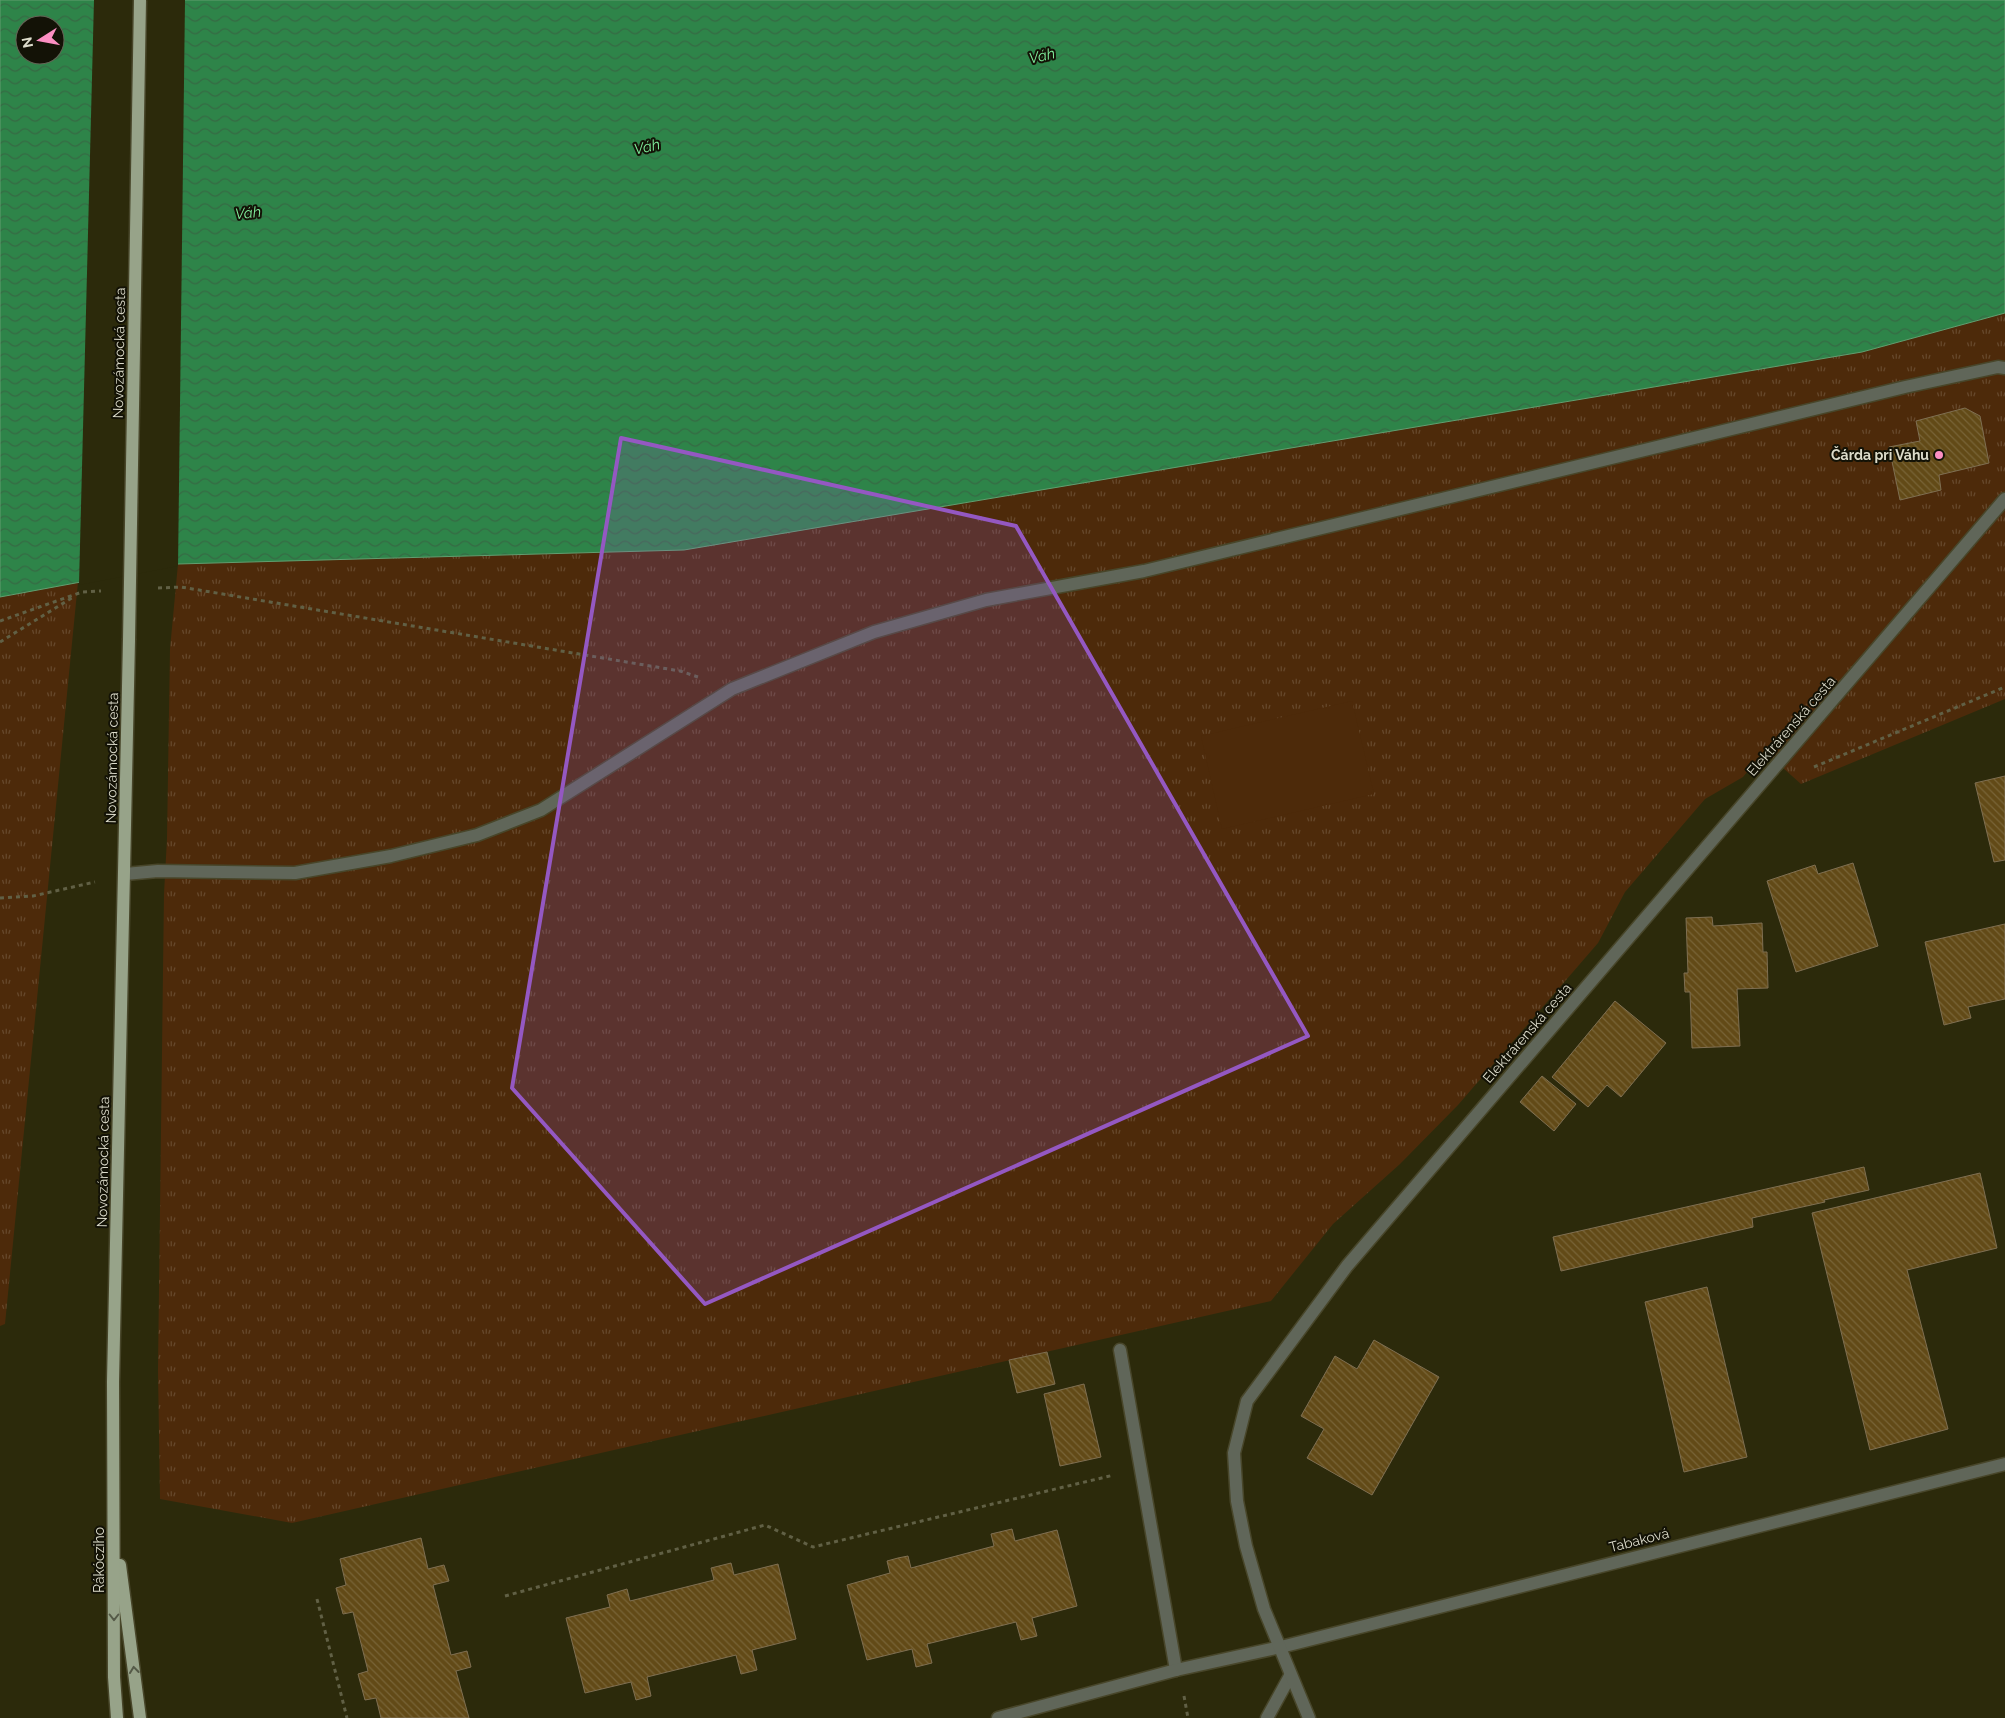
<svg xmlns="http://www.w3.org/2000/svg" width="2005" height="1718" font-family="Raleway,sans-serif">
	<style>
		.grass { fill: url(#grass-tufts) }
		.pitch { fill: #4d2a0a }
		.water { fill: url(#water-waves); stroke: #629e70; fill-rule: evenodd }
		.pier { fill: #2c2a0b }
		.building { fill: url(#building-back-hatch); stroke: #7f6f52 }
		.lines { fill: none; stroke-linecap: round; stroke-linejoin: round }
		.lane-casing { stroke: #48462a; stroke-width: 15 }
		.street-casing { stroke: #48462a; stroke-width: 15 }
		.primary-casing { stroke: #48462a; stroke-width: 15 }
		.path { stroke: #616045; stroke-width: 3; stroke-dasharray: 4 4; stroke-linecap: butt }
		.lane { stroke: #606659; stroke-width: 12 }
		.street { stroke: #606659; stroke-width: 12 }
		.primary { stroke: #97a389; stroke-width: 12 }
		.primary-bridge-casing { stroke: #48462a; stroke-width: 15; stroke-linecap: butt }
		.primary-bridge { stroke: #97a389; stroke-width: 12 }
		.oneway { stroke: #555a48 }
		.marked { fill: #9458c2; fill-opacity: 0.2; stroke: #9458c2; stroke-width: 4; stroke-linejoin: round }
		.poi-dot { fill: #fc8fc2; stroke: #131206; stroke-width: 2 }
		.labels { text-anchor: middle; dominant-baseline: central; stroke-width: 4; stroke-linejoin: round; paint-order: stroke }
		.street-label { font-size: 14px; fill: #dddccb; stroke: #131206 }
		.poi-label { font-size: 14px; font-weight: bold; fill: #dddccb; stroke: #131206; text-anchor: end }
		.water-label { font-size: 15px; font-style: italic; fill: #81ef9d; stroke: #131206 }
	</style>
	<defs>
		<pattern id="grass-tufts" width="24" height="20" patternUnits="userSpaceOnUse" patternTransform="scale(1.25)"><rect width="24" height="20" fill="#4d2a0a"/><path d="M3 7l-1-3M5 7V3M7 7l1-3M15 17l-1-3M17 17v-4M19 17l1-3" fill="none" stroke="#66482c"/></pattern>
		<pattern id="water-waves" width="16" height="10" patternUnits="userSpaceOnUse" patternTransform="scale(1.25)"><rect width="16" height="10" fill="#2e8449"/><path d="M0 5q4-4 8 0t8 0" fill="none" stroke="#366a44"/></pattern>
		<pattern id="building-back-hatch" width="6" height="6" patternUnits="userSpaceOnUse" patternTransform="scale(1.25)"><rect width="6" height="6" fill="#624a17"/><path d="M-1 5l2 2M0 0l6 6M5-1l2 2" fill="none" stroke="#786437"/></pattern>
	</defs>
	<rect width="100%" height="100%" fill="#2c2a0b"/>
	<!-- grass -->
	<g class="grass">
		<path d="M2005 313V699L1801 784 1764 751 1743 777 1705 799 1625 892 1598 943 1458 1105 1400 1164 1333 1224 1271 1301 292 1523 160 1499 158 1370 164 894 167 839 170 649 178 564 684 550 1862 352Z"/>
		<path d="M78 582 5 1324 0 1326V597Z"/>
	</g>
	<!-- pitch -->
	<path class="pitch" d="M1352 701 1374 794 1222 829 1201 736Z"/>
	<!-- water -->
	<path class="water" d="M0 0H2005V313L1862 352 684 550 178 564 0 597ZM25 25H55V55H25Z"/>
	<!-- pier -->
	<path class="pier" d="M94 0H185L178 566 79 585Z"/>
	<!-- building -->
	<g class="building">
		<path d="M1965 408 1980 416 1989 463 1939 475 1941 490 1900 500 1889 447 1920 441 1916 421Z"/>
		<path d="M2005 776V860L1994 862 1975 783Z"/>
		<path d="M1853 863 1878 946 1796 972 1767 881 1815 865 1818 874Z"/>
		<path d="M1712 917 1713 926 1762 923 1763 952H1767L1768 988 1737 989 1740 1046 1692 1048 1690 992H1685L1684 973H1688L1686 918Z"/>
		<path d="M2005 924V999L1968 1007 1971 1018 1944 1025 1925 942Z"/>
		<path d="M1615 1001 1666 1043 1621 1097 1607 1085 1588 1107 1552 1077Z"/>
		<path d="M1542 1076 1576 1104 1554 1131 1520 1102Z"/>
		<path d="M1864 1167 1869 1190 1824 1200 1825 1202 1752 1218 1753 1227 1561 1271 1553 1237Z"/>
		<path d="M1980 1173 1997 1248 1907 1270 1948 1429 1870 1450 1812 1213Z"/>
		<path d="M1707 1287 1747 1457 1684 1472 1645 1302Z"/>
		<path d="M1374 1340 1439 1377 1372 1495 1307 1458 1324 1429 1301 1416 1335 1356 1357 1369Z"/>
		<path d="M1047 1352 1055 1384 1017 1393 1009 1360Z"/>
		<path d="M1084 1384 1101 1457 1060 1466 1044 1394Z"/>
		<path d="M1012 1529 1015 1541 1057 1530 1077 1606 1032 1618 1037 1636 1021 1640 1016 1622 927 1644 932 1663 916 1667 912 1649 867 1660 847 1585 890 1573 887 1561 898 1558 908 1556 911 1568 994 1546 991 1534Z"/>
		<path d="M421 1538 428 1569 444 1565 449 1581 433 1585 451 1655 467 1651 471 1667 456 1671 469 1718H381L376 1698 365 1700 358 1674 368 1671 353 1612 343 1614 336 1588 346 1585 340 1559Z"/>
		<path d="M731 1563 734 1575 778 1564 796 1639 752 1650 757 1670 741 1674 736 1655 647 1677 651 1696 636 1700 631 1682 585 1693 566 1618 610 1607 607 1595 627 1589 630 1601 714 1580 711 1568Z"/>
	</g>
	<g class="lines">
		<!-- lane casing -->
		<g class="lane-casing">
			<g id="lane">
				<path d="M125 874 158 871 295 873 391 856 477 835 541 810 732 689 874 632 986 600 1144 571 1905 387 1998 367 2005 368"/>
				<path d="M1120 1350 1176 1670"/>
				<path d="M998 1718 1176 1670 1281 1647"/>
			</g>
		</g>
		<!-- street casing -->
		<g class="street-casing">
			<g id="street">
				<path d="M1281 1647 2005 1464"/>
				<path d="M1267 1718 1290 1676"/>
				<path d="M1309 1718 1264 1609 1246 1546 1237 1501 1234 1453 1247 1401 1347 1266 2005 499"/>
			</g>
		</g>
		<!-- primary casing -->
		<g class="primary-casing">
			<g id="primary">
				<path d="M120 1565 140 1718"/>
				<path d="M117 1718 114 1677 113 1382 129 640"/>
			</g>
		</g>
		<!-- path -->
		<g class="path">
			<path d="M158 588 181 587 680 671 698 677"/>
			<path d="M0 621 82 592 101 591"/>
			<path d="M0 642 75 596"/>
			<path d="M1814 767 2005 687"/>
			<path d="M0 898 33 896 95 882"/>
			<path d="M505 1596 765 1525 813 1547 1114 1475"/>
			<path d="M317 1599 347 1718"/>
			<path d="M1184 1696 1188 1718"/>
		</g>
		<!-- lane -->
		<use href="#lane" class="lane"/>
		<!-- street -->
		<use href="#street" class="street"/>
		<!-- primary -->
		<use href="#primary" class="primary"/>
		<!-- primary-bridge casing -->
		<g class="primary-bridge-casing">
			<path id="primary-bridge" d="M129 640 140 0"/>
		</g>
		<!-- primary-bridge -->
		<use href="#primary-bridge" class="primary-bridge"/>
	</g>
	<!-- one-way arrows -->
	<defs><path id="oneway-chevron" d="M-2-3.5L2.5 0L-2 3.5" fill="none" stroke-width="1.6" stroke-linecap="round" stroke-linejoin="round" transform="scale(1.25)"/></defs>
	<g class="oneway">
		<use href="#oneway-chevron" transform="translate(114 1617) rotate(90)"/>
		<use href="#oneway-chevron" transform="translate(134 1670) rotate(-97)"/>
	</g>
	<!-- marked area -->
	<path class="marked" d="M621 438 1016 526 1308 1036 705 1304 512 1088Z"/>
	<!-- markers -->
	<circle class="poi-dot" cx="1939" cy="455" r="5"/>
	<g class="labels">
		<!-- street labels -->
		<g class="street-label">
			<text transform="translate(119 353) rotate(-89)">Novozámocká cesta</text>
			<text transform="translate(1791 726) rotate(-49)">Elektrárenská cesta</text>
			<text transform="translate(112 758) rotate(-89)">Novozámocká cesta</text>
			<text transform="translate(1527 1033) rotate(-49)">Elektrárenská cesta</text>
			<text transform="translate(103 1162) rotate(-89)">Novozámocká cesta</text>
			<text transform="translate(1639 1540) rotate(-14)">Tabaková</text>
			<text transform="translate(99 1560) rotate(-90)">Rákócziho</text>
		</g>
		<!-- poi labels -->
		<g class="poi-label">
			<text x="1929" y="455">Čárda pri Váhu</text>
		</g>
		<!-- water labels -->
		<g class="water-label">
			<text transform="translate(1042 56) rotate(-13)">Váh</text>
			<text transform="translate(647 147) rotate(-13)">Váh</text>
			<text transform="translate(248 213) rotate(-6)">Váh</text>
		</g>
	</g>
	<!-- north arrow -->
	<g transform="translate(40 40) rotate(259)"><circle r="24" fill="#131206" stroke="#646355"/>
	<path d="M0-4L9 19L0 12L-9 19Z" fill="#fc8fc2"/>
	<text y="-8" font-size="14" font-weight="bold" text-anchor="middle" fill="#dddccb">N</text>
	</g>
</svg>
